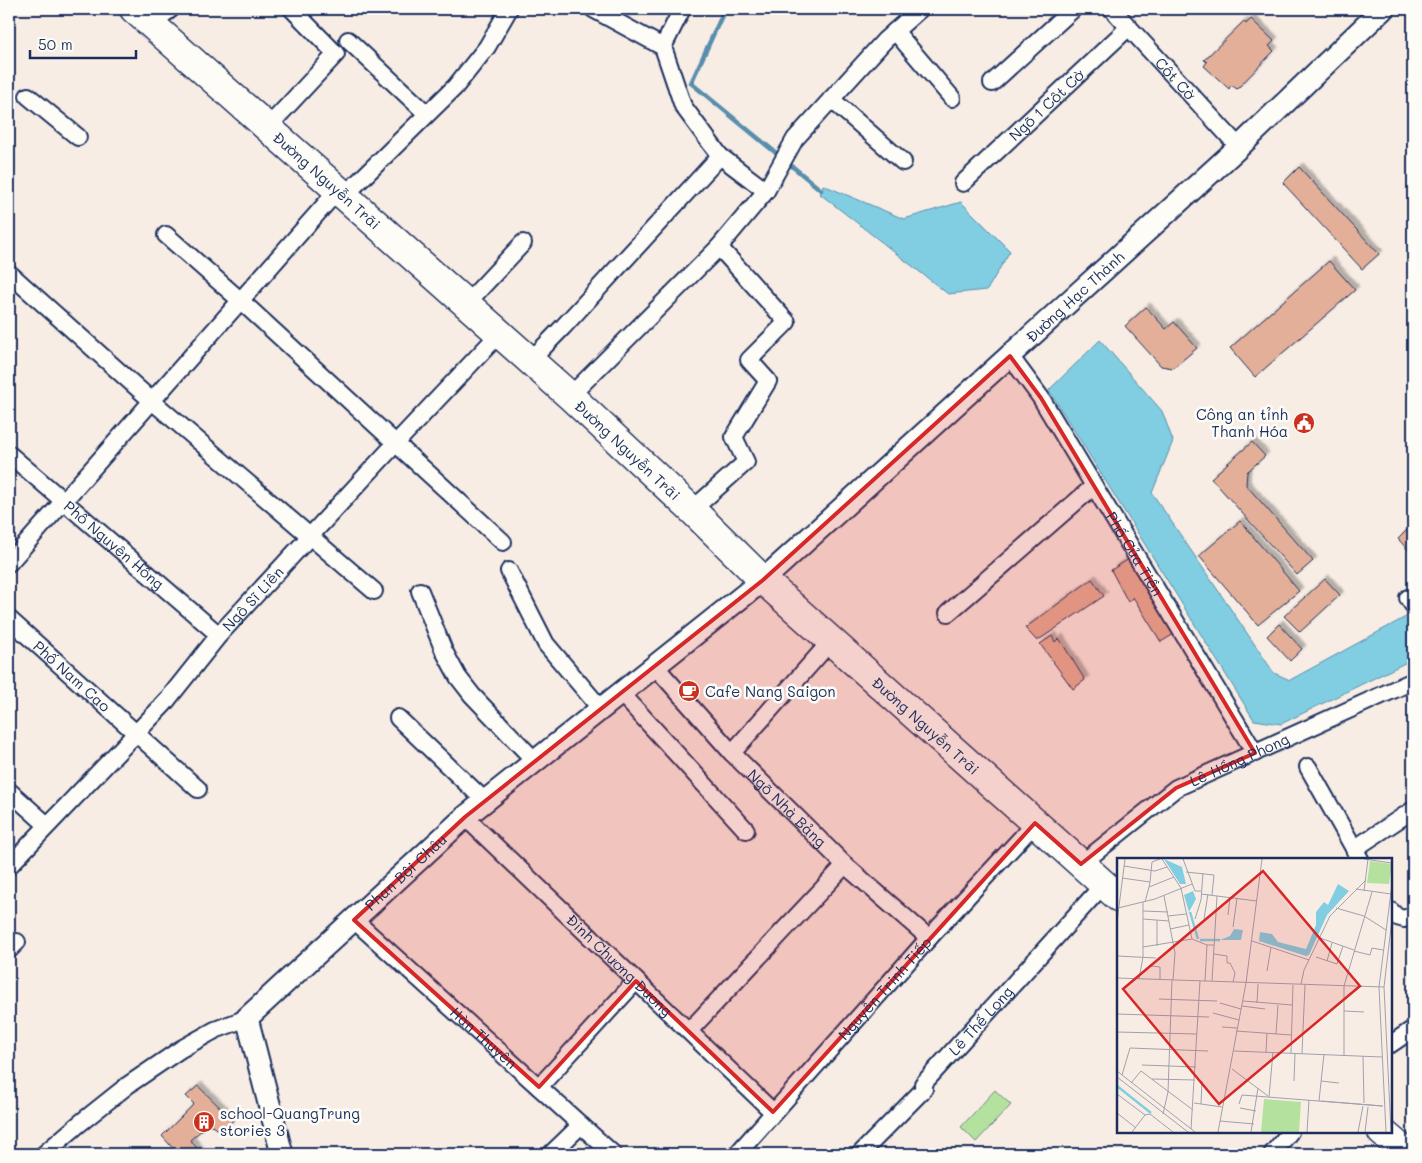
<svg xmlns="http://www.w3.org/2000/svg" width="1422" height="1163" font-family="Mali,sans-serif">
	<style>
		.green { fill: #b5e19f; stroke: #68887e }
		.water { fill: #81cde1; stroke: #588ead }
		.lines { fill: none; stroke-linecap: round; stroke-linejoin: round }
		.stream { stroke: #588ead; stroke-width: 4.5 }
		.building { fill: #e4af98; stroke: #1b2f5e; filter: url(#shadow) }
		.minor-casing { stroke: #1b2f5e; stroke-width: 20 }
		.tertiary-casing { stroke: #1b2f5e; stroke-width: 25 }
		.trunk-casing { stroke: #1b2f5e; stroke-width: 31 }
		.minor { stroke: #fdfcf7; stroke-width: 16 }
		.tertiary { stroke: #fdfcf7; stroke-width: 21 }
		.trunk { stroke: #fdfcf7; stroke-width: 28 }
		.marked { fill: #d62828; fill-opacity: 0.2; stroke: #d62828; stroke-width: 4; stroke-linejoin: round }
		.labels { text-anchor: middle; dominant-baseline: central; stroke-width: 5; stroke-linejoin: round; paint-order: stroke }
		.street-label { font-size: 15px; fill: #1b2f5e; stroke: #fdfcf7 }
		.poi-label { font-size: 15px; fill: #1b2f5e; stroke: #fdfcf7; text-anchor: start }
		.inset-river { fill: none; stroke: #81cde1; stroke-width: 2.5 }
		.inset-road { fill: none; stroke: #a0a1ae; stroke-width: 1 }
		.view { fill: #d62828; fill-opacity: 0.15; stroke: #d62828; stroke-width: 2.5 }
		.inset-edge { fill: none; stroke: #1b2f5e; stroke-width: 2.5 }
	</style>
	<defs>
		<filter id="shadow"><feDropShadow dx="4" dy="-4" stdDeviation="1" flood-color="#0004"/></filter>
	</defs>
	<rect width="100%" height="100%" fill="#f8ede4"/>
	<filter id="ink" filterUnits="userSpaceOnUse"><feTurbulence type="fractalNoise" baseFrequency=".02" numOctaves="2"/><feDisplacementMap in="SourceGraphic" scale="10" xChannelSelector="R" yChannelSelector="G"/><feConvolveMatrix kernelMatrix="1 2 1 2 8 2 1 2 1" color-interpolation-filters="sRGB"/></filter>
	<g filter="url(#ink)">
		<!-- green -->
		<path class="green" d="M995 1090 1011 1105 976 1142 961 1127Z"/>
		<!-- water -->
		<g class="water">
			<path d="M823 185 904 219 961 202 1010 251 987 290 948 294 820 194Z"/>
			<path d="M1100 340 1162 411 1173 441 1152 493 1274 673 1290 680 1413 613V659L1281 724 1254 720 1049 390Z"/>
		</g>
		<g class="lines">
			<!-- stream -->
			<path class="stream" d="M725 9 691 83 821 190"/>
		</g>
		<!-- building -->
		<g class="building">
			<path d="M1251 19 1274 41 1269 46 1274 51 1237 89 1231 85 1229 89 1204 66 1207 62 1204 60 1244 21 1246 24Z"/>
			<path d="M1299 167 1379 254 1362 269 1283 183Z"/>
			<path d="M1329 261 1355 290 1255 377 1230 348Z"/>
			<path d="M1146 307 1166 329 1174 322 1197 348 1173 368 1161 366 1125 326Z"/>
			<path d="M1252 442 1265 456 1247 472 1246 485 1313 561 1297 575 1211 478Z"/>
			<path d="M1240 521 1299 591 1258 625 1199 556Z"/>
			<path d="M1413 524V555L1398 539Z"/>
			<path d="M1129 559 1174 634 1161 642 1133 597 1128 602 1111 570Z"/>
			<path d="M1092 579 1104 596 1037 641 1025 628Z"/>
			<path d="M1325 579 1340 595 1300 632 1284 616Z"/>
			<path d="M1279 624 1302 649 1290 661 1267 636Z"/>
			<path d="M1052 636 1055 642 1059 638 1085 680 1073 689 1040 644Z"/>
			<path d="M198 1086 233 1120 222 1133 209 1124 190 1140 202 1154H178L162 1136 194 1104 186 1096Z"/>
		</g>
		<g class="lines">
			<!-- minor casing -->
			<g class="minor-casing">
				<g id="minor">
					<path d="M593 9 663 47 683 106 720 156"/>
					<path id="s1" d="M1112 9 1239 147"/>
					<path d="M150 24 171 9"/>
					<path d="M895 31 952 98"/>
					<path d="M348 40 427 114"/>
					<path d="M663 47 682 9"/>
					<path d="M992 83 1073 9"/>
					<path d="M28 96 78 137"/>
					<path d="M831 99 903 162"/>
					<path d="M267 128 336 54 292 9"/>
					<path id="s2" d="M963 183 1129 27"/>
					<path d="M344 196 455 87 487 47 509 9"/>
					<path d="M166 235 241 301 503 542"/>
					<path d="M9 273 152 401 374 591"/>
					<path d="M466 304 523 243"/>
					<path id="s3" d="M1010 356 1041 398 1255 753"/>
					<path d="M530 361 563 327 720 156 766 191"/>
					<path d="M570 396 719 247 766 191 795 139 885 40 920 9"/>
					<path id="s4" d="M9 454 219 635"/>
					<path d="M692 510 746 462 734 437 768 381 749 360 787 322 719 247"/>
					<path d="M9 563 338 190"/>
					<path d="M509 571 546 644 601 709"/>
					<path d="M420 591 444 651 458 677 472 695 535 761"/>
					<path d="M1408 598 1413 605"/>
					<path d="M948 613 1094 486"/>
					<path id="s5" d="M9 619 198 789"/>
					<path id="s6" d="M655 666 732 753 845 865 929 938"/>
					<path d="M621 693 746 830"/>
					<path d="M398 718 485 801"/>
					<path d="M732 753 831 641"/>
					<path d="M1308 767 1360 859"/>
					<path d="M9 791 47 825"/>
					<path id="s7" d="M465 817 773 1112"/>
					<path d="M1354 849 1413 810"/>
					<path id="s8" d="M1081 864 1176 788 1413 681"/>
					<path id="s9" d="M9 866 164 704 219 635 252 599 396 443 499 334"/>
					<path d="M1391 911 1397 917 1404 919 1413 915"/>
					<path id="s10" d="M354 920 613 1154"/>
					<path d="M9 950 17 942"/>
					<path d="M689 1031 845 865"/>
					<path d="M1391 1044 1413 1029"/>
					<path d="M539 1087 636 981"/>
					<path d="M44 1154 79 1124 128 1085 181 1049 215 1030 247 1018"/>
					<path d="M551 1154 581 1125"/>
					<path id="s11" d="M737 1154 929 938 1035 823"/>
					<path id="s12" d="M860 1154 924 1089 923 1084 1104 884"/>
					<path d="M1272 1154 1290 1132"/>
				</g>
			</g>
			<!-- tertiary casing -->
			<g class="tertiary-casing">
				<g id="tertiary">
					<path id="s13" d="M282 1154 247 1018 465 817 763 580 1239 147 1383 9"/>
				</g>
			</g>
			<!-- trunk casing -->
			<g class="trunk-casing">
				<g id="trunk">
					<path id="s14" d="M134 9 570 396 692 510 763 580 1118 897"/>
					<path d="M1382 1132 1408 1154"/>
				</g>
			</g>
			<!-- minor -->
			<use href="#minor" class="minor"/>
			<!-- tertiary -->
			<use href="#tertiary" class="tertiary"/>
			<!-- trunk -->
			<use href="#trunk" class="trunk"/>
		</g>
	</g>
	<!-- marked area -->
	<path class="marked" d="M1010 356 1041 398 1255 753 1176 788 1081 864 1035 823 773 1112 636 981 539 1087 354 920 465 817 763 580Z"/>
	<!-- icons -->
	<defs>
		<g id="civic-disc" transform="scale(1.125)"><circle r="9.5" fill="#c8321e" stroke="#fdfcf7"/><path d="M-.6-6.5H3V-4.5H.6V-3L4-1V1h2V6H-6V1h2V-1L-.6-3ZM-1.2 2.5V6h2.4V2.5Z" fill="#fff"/></g>
		<g id="cafe-disc" transform="scale(1.125)"><circle r="9.5" fill="#c8321e" stroke="#fdfcf7"/><path d="M-5.5-4.5H6V0H3Q3 3.5 0 3.5H-2.5Q-5.5 3.5-5.5 0ZM3-3.2v2h1.7v-2ZM-6 4.5H4V6H-6Z" fill="#fff"/></g>
		<g id="building-disc" transform="scale(1.125)"><circle r="9.5" fill="#c8321e" stroke="#fdfcf7"/><path d="M-4-6H4V6H1V3H-1V6H-4ZM-2.5-4.3h1.7v1.8h-1.7ZM.8-4.3h1.7v1.8H.8ZM-2.5-1h1.7V.8h-1.7ZM.8-1h1.7V.8H.8Z" fill="#fff"/></g>
	</defs>
	<g fill-rule="evenodd">
		<use href="#civic-disc" x="1304" y="423"/>
		<use href="#cafe-disc" x="689" y="691"/>
		<use href="#building-disc" x="204" y="1122"/>
	</g>
	<g class="labels">
		<!-- street labels -->
		<g class="street-label">
			<text stroke="none"><textPath href="#s1" startOffset="94">Cột Cờ</textPath></text>
			<text stroke="none"><textPath href="#s2" startOffset="114">Ngõ 1 Cột Cờ</textPath></text>
			<text stroke="none"><textPath href="#s14" startOffset="258">Đường Nguyễn Trãi</textPath></text>
			<text stroke="none"><textPath href="#s13" startOffset="1239">Đường Hạc Thành</textPath></text>
			<text stroke="none"><textPath href="#s14" startOffset="662">Đường Nguyễn Trãi</textPath></text>
			<text stroke="none"><textPath href="#s4" startOffset="139">Phố Nguyên Hồng</textPath></text>
			<text stroke="none"><textPath href="#s3" startOffset="234">Phố Cửa Tiền</textPath></text>
			<text stroke="none"><textPath href="#s9" startOffset="362">Ngô Sĩ Liên</textPath></text>
			<text stroke="none"><textPath href="#s5" startOffset="85">Phố Nam Cao</textPath></text>
			<text stroke="none"><textPath href="#s14" startOffset="1068">Đường Nguyễn Trãi</textPath></text>
			<text stroke="none"><textPath href="#s8" startOffset="191">Lê Hồng Phong</textPath></text>
			<text stroke="none"><textPath href="#s6" startOffset="194">Ngõ Nhà Bảng</textPath></text>
			<text stroke="none"><textPath href="#s13" startOffset="356">Phan Bội Châu</textPath></text>
			<text stroke="none"><textPath href="#s7" startOffset="214">Đinh Chương Dương</textPath></text>
			<text stroke="none"><textPath href="#s11" startOffset="222">Nguyễn Trinh Tiếp</textPath></text>
			<text stroke="none"><textPath href="#s12" startOffset="182">Lê Thế Long</textPath></text>
			<text stroke="none"><textPath href="#s10" startOffset="175">Hàn Thuyên</textPath></text>
		</g>
		<!-- poi labels -->
		<g class="poi-label">
			<text x="1288" y="414" text-anchor="end">Công an tỉnh<tspan x="1288" dy="17">Thanh Hóa</tspan></text>
			<text x="705" y="691">Cafe Nang Saigon</text>
			<text x="220" y="1113">school-QuangTrung<tspan x="220" dy="17">stories 3</tspan></text>
		</g>
	</g>
	<!-- overview -->
	<g transform="translate(1117 858)">
		<rect width="275" height="275" fill="#f8ede4"/>
		<path d="M253 3 275 6 272 26 250 25ZM147 241 184 244 182 274H144Z" fill="#b5e19f"/>
		<path d="M47 1 65 9 69 26H63ZM221 26 232 33 210 57 192 97 189 98 142 83 143 74 155 76 161 84 189 91 199 67V54L207 44 211 47ZM76 33 79 41 72 54 67 37ZM117 71 126 72 124 82H103L113 78Z" fill="#81cde1"/>
		<path class="inset-river" d="M73 54 81 81M83 82H103M0 228 34 255"/>
		<path class="inset-road" d="M45 1 64 30 75 81M66 1 78 33H84M247 1 275 5M7 8 38 13 50 9M69 14 97 17 95 37M5 20 33 24 32 29 57 19M33 24 35 4 43 1M239 31 274 36M247 33 251 1M84 36 140 43M47 38 58 95 56 122M28 44 32 29M1 50 38 41 75 26M219 50 247 58 269 72M26 53 51 54M111 57 113 39M51 58 69 56M26 61 52 63M78 61 84 42 86 15M87 61 91 36M40 62V88M0 64 8 1M116 69 120 40M53 71 72 67M203 80 237 92M135 83 192 102M26 89 75 81 90 87M237 93 253 97 255 90 266 92M97 96 110 98V105H113L118 115 116 124M0 98 39 100M199 99 220 106 226 88M210 103 215 85M34 108 43 109V122M150 113 154 89M0 120 267 129M22 121 26 99V44M88 123 90 87H97M95 123 100 38M184 126 187 112 213 58 249 22M42 141 100 143M126 143 175 147M103 145 124 151M140 145 141 126M125 148 148 151M227 153 247 154M96 155 122 162M0 156 92 159M105 169 120 170M119 173 174 177M0 174 80 176M159 176 161 147M117 193 265 199M149 194 150 175M174 195 176 127M185 195 188 127M227 197V128L255 34M246 198 247 245M25 207 79 209M115 211 151 238M0 213 78 274M5 217 13 190 91 193M0 219 71 274M35 221 78 222M177 223 178 195M204 223 222 225M14 225 24 213 76 252M0 236 28 257 15 274M152 239 156 194M202 243 207 196M204 243 266 248M77 245 105 249M84 246 85 223M122 246 125 237 265 248M123 250 139 253M0 255 19 270M46 256 51 234 55 122M28 257 33 256 56 274M103 263 137 266M74 271 83 123M101 274 129 125 145 1M134 274 141 230M190 274 192 242M241 274 246 248M248 274 251 249M269 274 262 129 275 26M274 274 267 129 275 61"/>
		<path class="view" d="M146 13 243 128 102 246 6 131Z"/>
		<rect width="275" height="275" class="inset-edge"/>
	</g>
	<!-- margin -->
	<rect width="1422" height="1163" fill="none" stroke="#fdfcf7" stroke-width="30"/>
	<rect x="15" y="15" width="1392" height="1133" fill="none" stroke="#1b2f5e" stroke-width="2" filter="url(#ink)"/>
	<!-- scale -->
	<path d="M30 50v8h106v-8" fill="none" stroke="#1b2f5e" stroke-width="2.5"/>
	<text x="38" y="50" font-size="15" fill="#1b2f5e" stroke="#fdfcf7" stroke-width="4" paint-order="stroke">50 m</text>
</svg>
